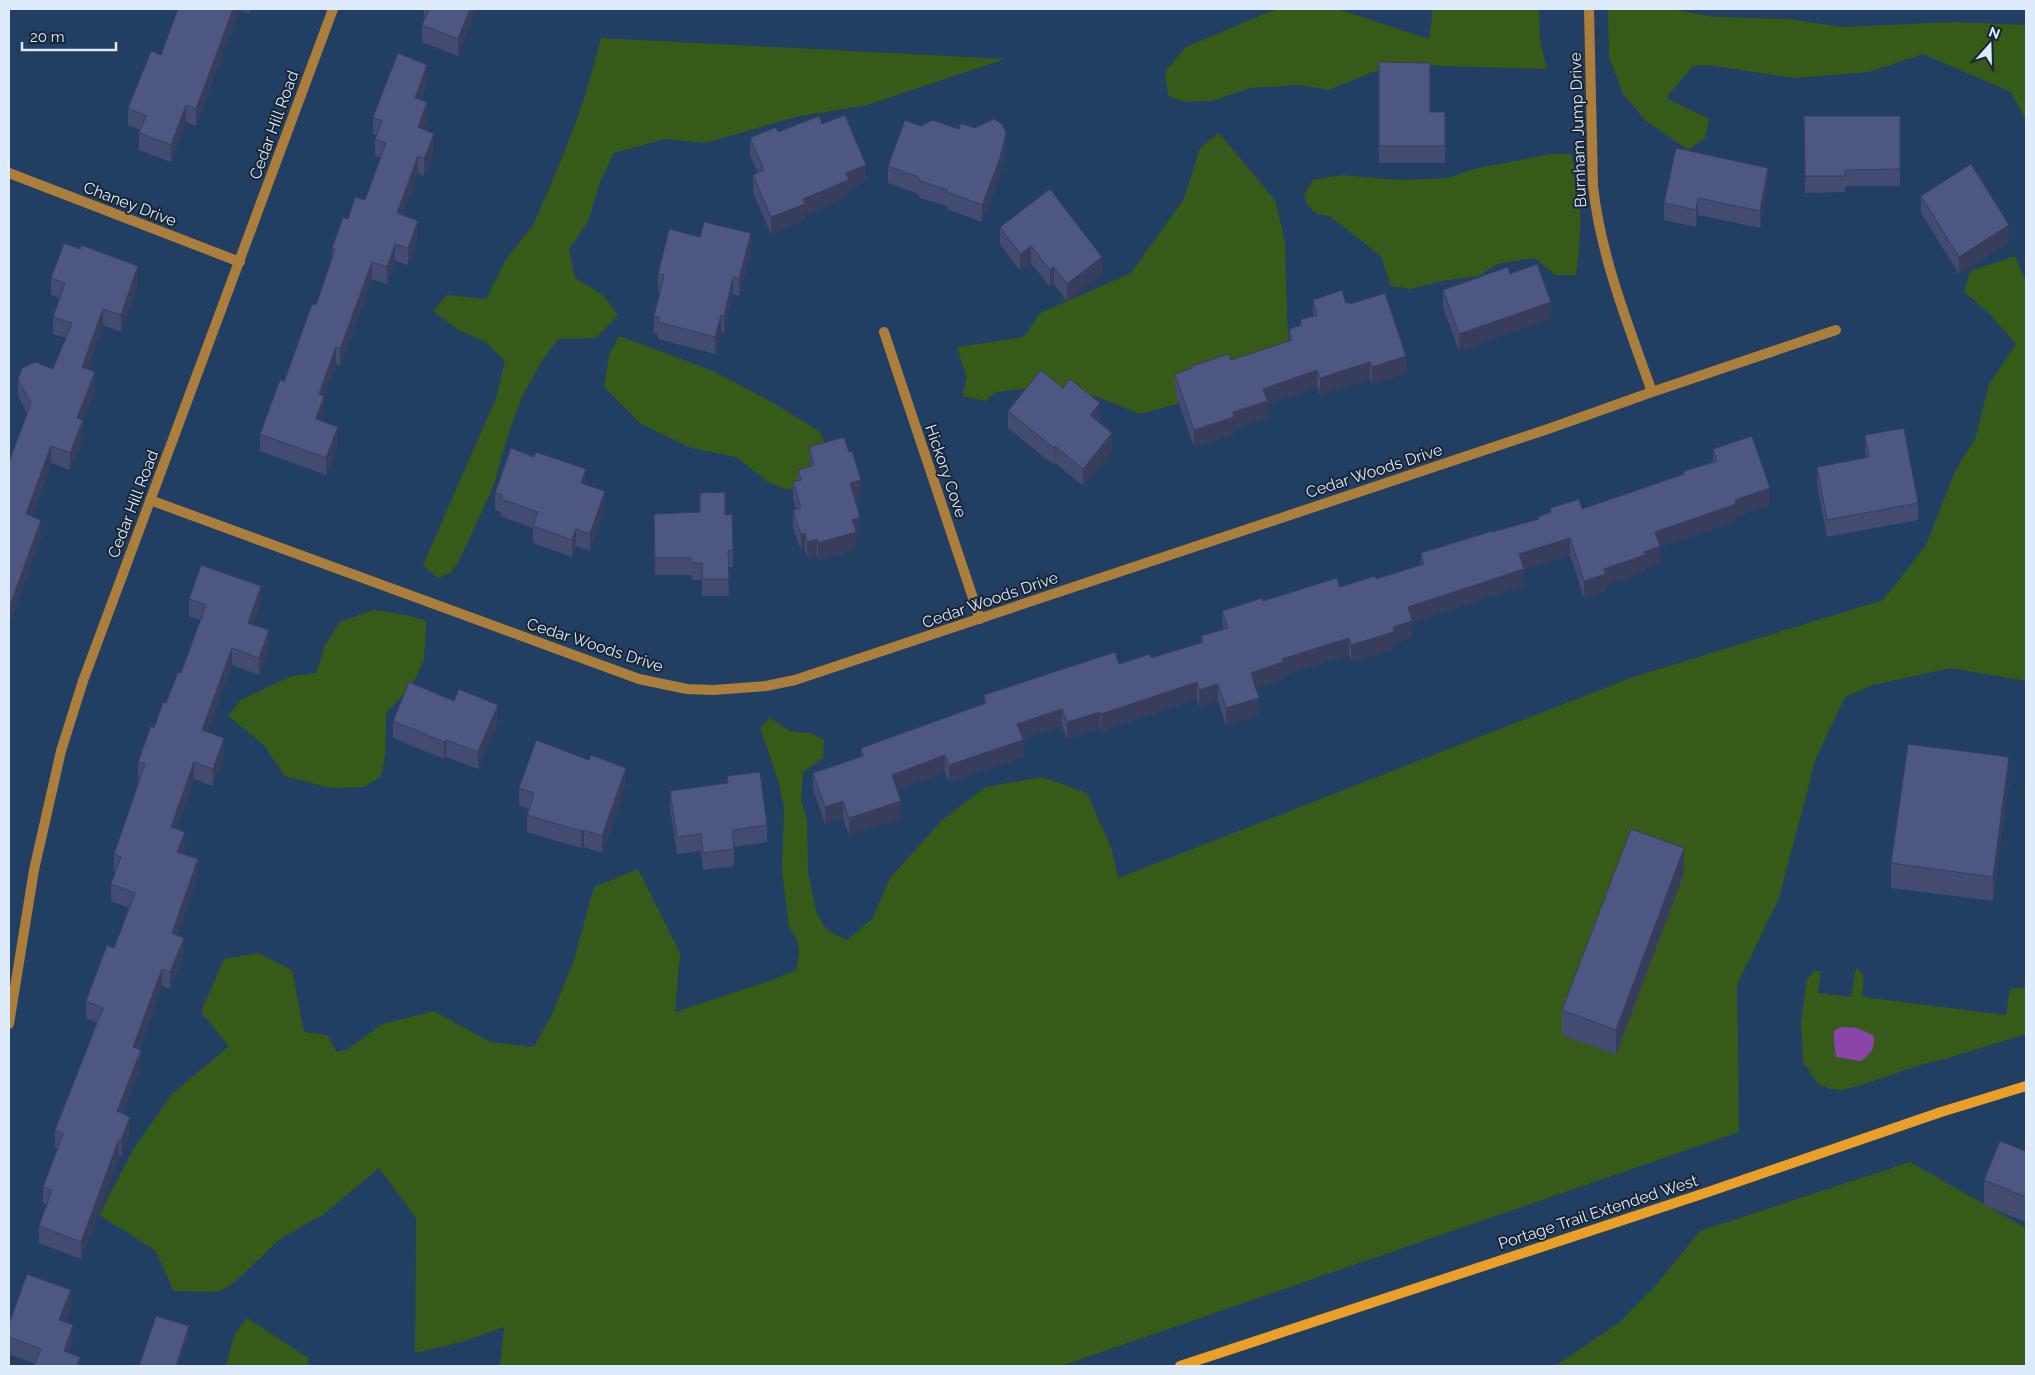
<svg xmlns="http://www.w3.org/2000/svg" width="2035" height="1375" font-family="Raleway,sans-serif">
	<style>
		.green { fill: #365a17 }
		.water { fill: #8945a8 }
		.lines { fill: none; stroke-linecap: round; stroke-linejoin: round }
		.minor { stroke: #ac7e3c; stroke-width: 10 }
		.secondary { stroke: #eaa026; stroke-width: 10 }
		.wall { fill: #434b70 }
		.shaded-wall { fill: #373d5b }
		.building { fill: #4e5782; stroke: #373d5b }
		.labels { text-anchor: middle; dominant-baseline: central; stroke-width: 4; stroke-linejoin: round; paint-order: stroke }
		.street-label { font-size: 16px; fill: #ddebfc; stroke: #182535 }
	</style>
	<rect width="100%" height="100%" fill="#213f62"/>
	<!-- green -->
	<g class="green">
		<path d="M1283 9H1334L1344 11 1429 39 1433 9H1539L1540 40 1547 69 1412 65 1373 72 1329 90 1300 85 1250 88 1212 101 1186 102 1168 96 1165 72 1186 47 1271 11Z"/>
		<path d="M1608 9H1670L1714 17 1788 19 1843 27 1954 22 2026 25V120L2011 92 1923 54 1869 72 1794 78 1708 65 1693 66 1666 98 1709 119 1705 138 1688 150 1646 121 1623 94 1609 57Z"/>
		<path d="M601 38 1005 59 867 105 795 117 705 143 665 139 614 153 600 182 588 222 569 249 575 278 603 295 618 315 596 338 558 339 543 359 522 397 508 435 494 485 462 555 452 572 438 578 423 565 496 398 505 361 484 341 460 331 433 311 447 295 486 299 506 259 533 225 565 151 585 96Z"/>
		<path d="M1219 133 1275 200 1285 242 1288 342 1188 401 1140 414 1098 397 1041 387 996 392 985 401 962 396 967 379 957 347 1024 337 1040 313 1131 273 1184 199 1200 148Z"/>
		<path d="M1550 154H1571C1583 200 1582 229 1576 275H1556L1534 258 1497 264 1479 276 1441 281 1411 289 1391 286 1381 256 1329 216 1317 214 1308 206 1304 195 1313 180 1341 175 1399 180 1448 178 1474 169Z"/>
		<path d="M2015 256 2026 282V681L1951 668 1873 685 1845 697 1816 758 1779 898 1737 985 1739 1132 1061 1366H500L504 1327 465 1341 415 1353 416 1218 379 1168 324 1214 280 1239 236 1281 219 1292 174 1291 155 1250 99 1215 134 1148 172 1094 229 1046 201 1012 224 959 257 953 292 970 304 1032 327 1035 337 1052 348 1049 382 1024 434 1011 490 1042 534 1047 553 1012 573 963 594 887 638 869 680 953 675 1012 769 981 796 970C800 951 802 944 789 928L782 870 784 808 778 780 760 728 770 718 790 731 810 733 824 740 823 758 803 772 801 800 807 820 808 871 816 911 824 926 834 934 847 940 872 919 890 878 943 819 986 787 1042 777 1087 793 1112 850 1118 878 1633 677 1883 600 1926 545 1956 469 1975 439 1989 384 2016 344 1987 311 1964 292 1970 271Z"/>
		<path d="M619 336 713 371 770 401 819 431 826 445 812 476 788 490 768 482 736 457 691 448 641 424 604 387 609 355Z"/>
		<path d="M373 610 407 615 426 621 424 661 410 688 386 713 385 756 381 776 364 787 330 788 285 776 264 745 228 716 241 700 274 684 292 676 316 673 325 645 340 622Z"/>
		<path d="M1856 968C1868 974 1862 985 1862 997L2006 1015 2010 989 2026 987V1034L1945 1059 1923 1064 1855 1087 1841 1090 1831 1089 1819 1085 1803 1062 1801 1022 1807 979 1814 971H1821L1818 993 1851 997Z"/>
		<path d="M1910 1162 2026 1228V1366H1555L1620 1322 1656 1285 1700 1231Z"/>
		<path d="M247 1318 308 1358V1366H226L234 1335Z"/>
	</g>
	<!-- water -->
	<path class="water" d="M1841 1027 1858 1028 1874 1036C1875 1049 1871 1053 1861 1061L1836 1057 1834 1042V1031Z"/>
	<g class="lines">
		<!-- minor -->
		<g class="minor">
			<path d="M1589 9 1593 186C1601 258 1628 324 1652 392"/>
			<path d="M9 173 240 262"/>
			<path d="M884 332 980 619"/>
			<path d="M150 500 639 679 687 689 713 690 766 686 795 680 1548 429 1652 392 1836 330"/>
			<path d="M9 1024 34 870 61 751 83 681 333 9"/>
		</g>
		<!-- secondary -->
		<path class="secondary" d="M1180 1366 1708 1192 1941 1112 2026 1086"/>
	</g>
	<!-- wall -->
	<g class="wall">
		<path d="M178 9H251L249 14 239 10 196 126 186 122 171 162 139 150V133L140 130 128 125V108L161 55Z"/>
		<path d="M424 9H476L458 56 422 42V25L425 18H424Z"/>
		<path d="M1379 62 1430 112H1445V163H1379Z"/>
		<path d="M427 82 421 100 427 119 423 129 434 150 424 176 418 173 402 215 418 238 408 265 395 261 387 284 372 279 340 366 336 364 324 397V413L321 421 338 444 326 475 260 451V434L284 382 316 305 332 258V248L348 219 365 200 381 158 375 156V139L376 135 373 134V117Z"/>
		<path d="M1804 116H1900V186H1845V192L1805 193Z"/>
		<path d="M822 124 866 181 849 189V197L805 215V220L771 234 753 192V175L758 173 750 155V138Z"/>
		<path d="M1006 149 1000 175 982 222 947 209V206L920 198 918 194 888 183V166Z"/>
		<path d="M1768 185 1760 228 1698 215 1696 227 1664 220V203Z"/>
		<path d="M1921 196 2009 242 1959 274 1921 213Z"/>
		<path d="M1000 227 1102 274 1067 301 1054 284 1050 287 1031 263 1020 271 1000 244Z"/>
		<path d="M751 250 739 296 733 294 724 333 721 332 715 354 658 339V334L654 333V316L660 292 658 291V274Z"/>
		<path d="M1510 274 1551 318 1459 351 1443 307V290Z"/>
		<path d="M51 278 138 283 121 332 103 325 87 369 95 389 83 422V437L70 470 51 463 32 516 41 537 9 625 27 413 18 396V379L53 369 66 338 53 334V317L60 298 51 295Z"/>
		<path d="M1313 300 1350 304 1406 373 1372 384 1370 379 1320 395 1317 387 1268 404V418L1234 429V434L1194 447 1175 391V374L1192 369V366L1231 360 1289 341V329L1300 325V320L1313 316Z"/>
		<path d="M1008 411 1100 420 1098 422 1112 450 1083 486 1055 463 1054 465 1008 428Z"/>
		<path d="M1865 435 1918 503V520L1827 537 1817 484V467L1866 458 1865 452Z"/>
		<path d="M809 447 861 497 855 499 860 534 856 536V549L818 560 817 556 807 559 805 550 801 551 793 527V510L796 509 793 499V482L798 481V470L810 466Z"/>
		<path d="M1713 449 1770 505 1736 516V521L1660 547V563L1645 568V572L1606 585V591L1584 598 1570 555 1524 570V586L1412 622V638L1394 643V649L1351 662 1349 655 1283 675V679L1256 688 1259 715 1226 725 1218 701 1199 707 1197 699 1101 731 1100 728 1067 739 1062 726 1022 739 1023 757 949 782 945 772 897 790 901 818 849 835 843 818 825 824 813 789V773L861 757V748L984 704V695L1119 664 1151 658 1201 643V636L1223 629 1222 611 1263 601 1340 587 1376 579 1421 565V553L1538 519V517L1550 513V508L1582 509 1684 474 1713 462Z"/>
		<path d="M586 485 605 508 590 551 576 546 572 557 533 543V528L501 516V512L495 510V493Z"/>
		<path d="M700 493 725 515 733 550V567H728L729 596H702V580H692L691 575H655L654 514 700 512Z"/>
		<path d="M189 599 261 603 253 625 269 647 259 675 232 665 207 732 224 755 213 786 194 779 176 829 185 849 183 854 198 876 177 935 184 955 170 989 162 986 139 1049 141 1067 122 1114 130 1134 121 1157 119 1156 81 1259 39 1243V1226L47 1205 43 1204V1187L58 1148 55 1147V1130L98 1023 86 1018V1001L114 948 129 908 111 901V884L115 872 114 871V854L140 779H138V762L154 728 181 673 200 620 189 616Z"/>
		<path d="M454 701 498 722 478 769 446 757 444 759 393 738V721Z"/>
		<path d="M727 776 767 825V842L734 847V866L703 870 701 851 677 854 670 808V791L727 783Z"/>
		<path d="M2009 782 1993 901 1891 888V863Z"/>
		<path d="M626 785 602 853 584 847 581 848 527 832V815L529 809 519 805V788Z"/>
		<path d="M1684 873 1616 1055 1562 1035V1010Z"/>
		<path d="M2026 1151V1222L1984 1205V1180Z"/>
		<path d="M71 1307 65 1322 73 1342 69 1353 80 1366 35 1364 9 1354V1324Z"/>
	</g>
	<!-- shaded-wall -->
	<g class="shaded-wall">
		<path d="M233 9H239V10L196 126V109Z"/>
		<path d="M470 9H476L458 56V39Z"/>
		<path d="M427 65V82L415 114V98Z"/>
		<path d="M427 102V119L418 144V127Z"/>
		<path d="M186 105V122L171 162V145Z"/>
		<path d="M1006 132V149L1000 175 982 222V205Z"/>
		<path d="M434 134V150L424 176V159Z"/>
		<path d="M418 156V173L397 230V213Z"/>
		<path d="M866 165V181L849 189V197L805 215V220L771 234V217L803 199 846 173Z"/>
		<path d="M1768 168V185L1760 228V211Z"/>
		<path d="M1698 198V215L1696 227V210Z"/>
		<path d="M418 221V238L408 265V248Z"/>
		<path d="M2009 225V242L1959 274V257Z"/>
		<path d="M751 233V250L739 296V279Z"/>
		<path d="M395 244V261L387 284V267Z"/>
		<path d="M1031 246V263L1020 271V254Z"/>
		<path d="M1102 257V274L1067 301V284Z"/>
		<path d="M372 262V279L340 366V349Z"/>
		<path d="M138 266V283L121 332V315Z"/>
		<path d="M1054 267V284L1050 287V270Z"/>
		<path d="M733 277V294L724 333V316Z"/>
		<path d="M1551 302V318L1459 351V334Z"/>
		<path d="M103 309V325L82 383V367Z"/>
		<path d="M721 315V332L715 354V337Z"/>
		<path d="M336 347V364L324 397V413L316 436V419L319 394Z"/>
		<path d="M1406 356V373L1372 384V367Z"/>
		<path d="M1370 362V379L1320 395V378Z"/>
		<path d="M1317 370V387L1268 404V418L1234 429V434L1194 447V430L1233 412 1263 389Z"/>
		<path d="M95 372V389L83 422V437L70 470V453L77 418Z"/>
		<path d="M1100 403V420L1090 432V415Z"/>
		<path d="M338 427V444L326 475V458Z"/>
		<path d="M1112 433V450L1083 486V469Z"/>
		<path d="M51 446V463L26 531V514Z"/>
		<path d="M1055 446V463L1054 465V448Z"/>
		<path d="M586 469V486L581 483Z"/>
		<path d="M861 480V497L850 500V483Z"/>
		<path d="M1770 488V505L1736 516V521L1660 547V563L1645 568V572L1606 585V591L1584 598V581L1604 569 1644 552 1655 532 1735 500Z"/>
		<path d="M605 491V508L590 551V534Z"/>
		<path d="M860 517V534L856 536V549L818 560V543L852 520Z"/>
		<path d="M41 520V537L9 625V608Z"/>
		<path d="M576 529V546L572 557V540Z"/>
		<path d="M805 533V550L801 551V535Z"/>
		<path d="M1570 538V555L1524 570V586L1412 622V638L1394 643V649L1351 662V645L1393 627 1408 607 1519 554Z"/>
		<path d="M817 539V556L807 559V542Z"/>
		<path d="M261 586V603L248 640V623Z"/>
		<path d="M269 630V647L259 675V658Z"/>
		<path d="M1349 638V655L1283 675V679L1251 690V673L1282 659Z"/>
		<path d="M232 648V665L202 747V730Z"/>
		<path d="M1197 682V699L1101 731V714Z"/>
		<path d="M1218 684V701L1199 707V690Z"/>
		<path d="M1259 698V715L1226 725V708Z"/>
		<path d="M498 705V722L478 769V752Z"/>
		<path d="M1062 709V726L1017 741V724Z"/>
		<path d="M1100 712V728L1067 739V722Z"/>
		<path d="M224 738V755L213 786V769Z"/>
		<path d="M446 740V757L444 759V742Z"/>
		<path d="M1023 740V757L949 782V765Z"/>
		<path d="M945 755V772L892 792V775Z"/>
		<path d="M2009 757V782L1993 901V877Z"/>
		<path d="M194 762V779L171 844V827Z"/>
		<path d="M626 768V785L602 853V836Z"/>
		<path d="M843 801V818L825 824V807Z"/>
		<path d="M901 801V818L849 835V818Z"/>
		<path d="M584 830V847L581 848V831Z"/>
		<path d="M185 832V849L177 869V852Z"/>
		<path d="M1684 848V873L1616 1055V1030Z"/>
		<path d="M198 859V876L172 950V933Z"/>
		<path d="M184 938V955L170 989V972Z"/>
		<path d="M162 969V986L133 1064V1047Z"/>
		<path d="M141 1050V1067L117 1128V1111Z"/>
		<path d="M130 1117V1134L121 1157V1140Z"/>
		<path d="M119 1139V1156L81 1259V1242Z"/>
		<path d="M71 1290V1307L59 1337V1320Z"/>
		<path d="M73 1325V1342L64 1366V1351Z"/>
		<path d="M189 1326V1335L178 1366H176Z"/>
		<path d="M80 1357V1366H77Z"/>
	</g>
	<!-- building -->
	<g class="building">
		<path d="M178 9H233L196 109 186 105 171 145 139 133 146 116 128 108 151 51 161 55Z"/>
		<path d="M429 9H470L458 39 422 25Z"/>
		<path d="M398 53 427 65 415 98 427 102 418 127 434 134 424 159 418 156 397 213 418 221 408 248 395 244 387 267 372 262 340 349 336 347 319 394 324 396 316 419 338 427 326 458 260 434 280 380 284 382 312 304 316 305 335 249 332 248 343 217 348 219 355 197 365 200 386 143 375 139 382 121 373 117Z"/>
		<path d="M1379 62 1430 63V112H1445V146H1379Z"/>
		<path d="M845 115 866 165 846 173 849 180 803 199 805 204 771 217 753 175 764 170 750 138 776 127 778 132 819 116 822 124Z"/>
		<path d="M1804 116H1900V169L1845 170V176H1805Z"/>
		<path d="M994 119 1002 124 1006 132 1000 158 982 205 947 192 948 190 920 181 918 177 888 166 905 120 921 126 932 120 959 129 961 123 974 128Z"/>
		<path d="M1676 148 1768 168 1760 211 1698 198 1696 210 1664 203Z"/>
		<path d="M1971 164 2009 225 1959 257 1921 196Z"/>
		<path d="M1050 189 1102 257 1067 284 1054 267 1050 270 1031 246 1020 254 1000 227Z"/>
		<path d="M704 222 751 233 739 279 733 277 724 316 721 315 715 337 658 322 659 317 654 316 664 275 658 274 669 229 700 237Z"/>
		<path d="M64 243 80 249 81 245 138 266 121 315 103 309 82 367 95 372 77 418 83 420 70 453 51 446 26 514 41 520 9 608V462L31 403 18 379 22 368 35 362 53 369 72 323 53 317 65 283 51 278Z"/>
		<path d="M1537 264 1551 302 1459 334 1443 290 1508 267 1510 274Z"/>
		<path d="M1342 290 1346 303 1350 302V304L1385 293 1406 356 1372 367 1370 362 1320 378 1317 370 1263 389 1268 401 1233 412 1234 417 1194 430 1175 374 1192 368V366L1229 354 1231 360 1292 340 1289 329 1302 325 1300 320 1317 315 1313 300Z"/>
		<path d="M1041 370 1063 388 1070 379 1100 403 1090 415 1112 433 1083 469 1055 446 1054 448 1008 411Z"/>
		<path d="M1904 428 1918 503 1827 520 1817 467 1869 457 1865 435Z"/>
		<path d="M1752 436 1770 488 1735 500 1736 504 1655 532 1660 546 1644 552 1645 555 1604 569 1606 574 1584 581 1570 538 1519 554 1524 569 1408 607 1412 621 1393 627 1394 632 1351 645 1349 638 1282 659 1283 662 1251 673 1259 698 1226 708 1218 684 1199 690 1197 682 1101 714 1100 712 1067 722 1062 709 1017 724 1023 740 949 765 945 755 892 775 901 801 849 818 843 801 825 807 813 773 863 756 861 748 986 703 984 695 1115 652 1119 664 1150 654 1151 658 1203 642 1201 636 1228 628 1222 611 1262 598 1263 601 1337 578 1340 587 1375 576 1376 579 1424 564 1421 553 1492 531V532L1539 519 1538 517 1551 512 1550 508 1579 499 1582 509 1684 474V471L1717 461 1713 449Z"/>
		<path d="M844 437 849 452 852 451 861 480 850 483 860 517 852 520 856 532 818 543 817 539 807 542 805 533 801 535 793 510 801 508 793 482 801 480 798 470 814 465 809 447Z"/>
		<path d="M511 448 534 457 536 452 586 469 581 483 605 491 590 534 576 529 572 540 533 526 538 512 501 499 502 495 495 493Z"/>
		<path d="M725 492V515L732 514 733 550 728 551 729 579H702V563H692L691 558H655L654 514 700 512V493Z"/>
		<path d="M201 565 261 586 248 623 269 630 259 658 232 648 202 730 224 738 213 769 194 762 171 827 185 832 177 852 198 859 172 933 184 938 170 972 162 969 133 1047 141 1050 117 1111 130 1117 121 1140 119 1139 81 1242 39 1226 52 1190 43 1187 63 1134 55 1130 103 1008 86 1001 107 945 114 948 135 893 111 884 121 857 114 854 145 764 138 762 151 726 154 728 163 702 166 703 178 672 181 673 206 605 189 599Z"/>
		<path d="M409 682 454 701 459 689 498 705 478 752 446 740 444 742 393 721Z"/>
		<path d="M536 740 589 760 591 755 626 768 602 836 584 830 581 831 527 815 534 793 519 788Z"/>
		<path d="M1908 744 2009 757 1993 877 1891 863Z"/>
		<path d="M760 772 767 825 732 830 734 849 703 853 701 834 677 837 670 791 728 783 727 776Z"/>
		<path d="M1631 829 1684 848 1616 1030 1562 1010Z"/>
		<path d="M2000 1141 2026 1151V1197L1984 1180Z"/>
		<path d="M27 1274 71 1290 59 1320 73 1325 64 1351 80 1357 77 1366H34L41 1349 9 1337V1324Z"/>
		<path d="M156 1316 189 1326 176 1366H139Z"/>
	</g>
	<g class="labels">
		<!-- street labels -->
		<g class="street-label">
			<text transform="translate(274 125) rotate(-70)">Cedar Hill Road</text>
			<text transform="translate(1578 130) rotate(-92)">Burnham Jump Drive</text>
			<text transform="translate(130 204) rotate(21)">Chaney Drive</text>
			<text transform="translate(946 471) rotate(71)">Hickory Cove</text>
			<text transform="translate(1374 471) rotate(-18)">Cedar Woods Drive</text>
			<text transform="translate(133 504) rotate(-69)">Cedar Hill Road</text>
			<text transform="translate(990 600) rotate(-19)">Cedar Woods Drive</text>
			<text transform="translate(595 645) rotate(18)">Cedar Woods Drive</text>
			<text transform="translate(1598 1212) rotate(-18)">Portage Trail Extended West</text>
		</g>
	</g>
	<!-- border -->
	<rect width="2035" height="1375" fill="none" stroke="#ddebfc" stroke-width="20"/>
	<!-- north arrow -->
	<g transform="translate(1990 45) rotate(20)" stroke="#182535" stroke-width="4" paint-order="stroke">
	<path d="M0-4L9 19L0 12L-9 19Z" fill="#ddebfc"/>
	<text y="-8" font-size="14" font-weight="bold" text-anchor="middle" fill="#ddebfc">N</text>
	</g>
	<!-- scale -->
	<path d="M22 42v8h94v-8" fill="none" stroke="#ddebfc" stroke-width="2.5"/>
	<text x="30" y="42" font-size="15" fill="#ddebfc" stroke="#182535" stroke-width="4" paint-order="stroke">20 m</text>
</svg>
